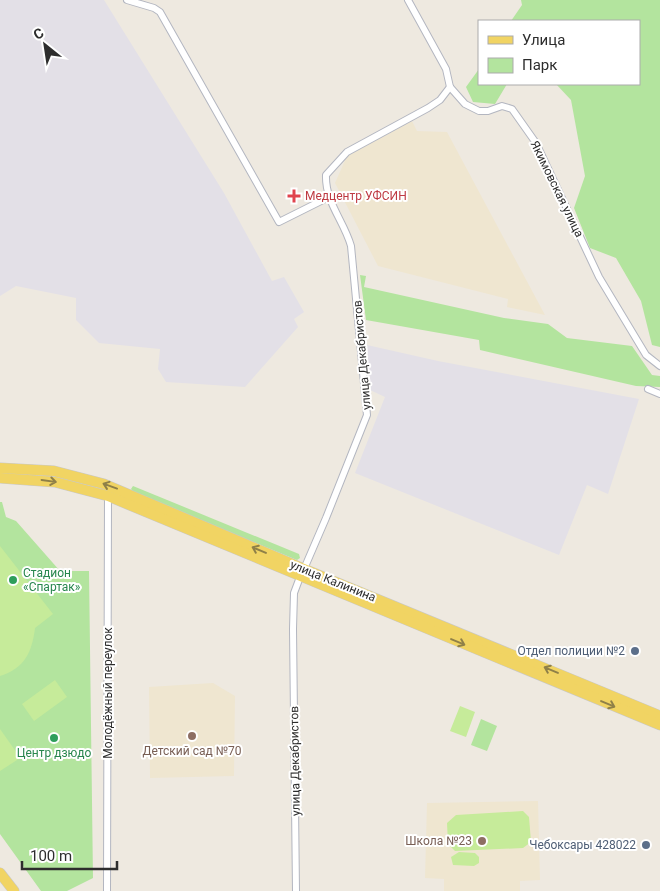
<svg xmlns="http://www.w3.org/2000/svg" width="660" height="891" font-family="Roboto,sans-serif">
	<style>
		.industrial { fill: #e3e0e7 }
		.education { fill: #efe6d0 }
		.green { fill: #b3e49e }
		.pitch { fill: #c6eb9a }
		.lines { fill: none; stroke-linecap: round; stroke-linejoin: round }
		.minor-casing { stroke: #b3b6c0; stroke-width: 8 }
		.primary-casing { stroke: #c8c8c8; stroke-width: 11 }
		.minor { stroke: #fff; stroke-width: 6 }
		.primary { stroke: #f1d463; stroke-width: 10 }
		.oneway { stroke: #8f8048 }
		.health-dot { fill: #e0444e; stroke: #fff; stroke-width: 2 }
		.leisure-dot { fill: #2e9e5b; stroke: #fff; stroke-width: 2 }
		.service-dot { fill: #5c6f8a; stroke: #fff; stroke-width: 2 }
		.education-dot { fill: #8d6e63; stroke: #fff; stroke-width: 2 }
		.labels { text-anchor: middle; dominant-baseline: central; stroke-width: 4; stroke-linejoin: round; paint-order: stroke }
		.street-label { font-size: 12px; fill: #2d2d2d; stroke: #fff }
		.health-label { font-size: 12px; fill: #be3a42; stroke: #fff; text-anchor: start }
		.leisure-label { font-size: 12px; fill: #27864d; stroke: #fff; text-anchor: start }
		.service-label { font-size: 12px; fill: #4e5e75; stroke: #fff; text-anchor: end }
		.education-label { font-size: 12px; fill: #785e54; stroke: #fff }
	</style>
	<rect width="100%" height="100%" fill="#eee9e0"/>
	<!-- industrial -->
	<g class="industrial">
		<path d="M0 0H104L224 193 272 281 284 277 304 312 294 319 298 327 245 387 166 382 158 369 160 349 99 343 76 320V298L16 286 0 296Z"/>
		<path d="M367 345 438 361 639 399 608 494 587 485 559 555 355 473 385 397 370 390Z"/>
	</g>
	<!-- education -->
	<g class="education">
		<path d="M412 121 417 131 447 132 545 315 507 307 508 299 378 266 335 183 347 156Z"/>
		<path d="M213 683 235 696 234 776 150 778 149 687Z"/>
		<path d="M538 801 540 880 520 881V891H444V879L425 878 427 803Z"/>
	</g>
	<!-- green -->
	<g class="green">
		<path d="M521 0H660V347L652 345 641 301 616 258 590 248 574 208 585 176 571 100 556 84H639V21H511L522 5Z"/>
		<path d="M479 69V84H507L495 104 473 102 466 87Z"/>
		<path d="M360 275 366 276 364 287 504 318 548 324 567 338 632 346 652 375 660 376V387L636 386 480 350 479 340 366 320Z"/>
		<path d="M133 486 299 554 300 558 297 560 134 493 131 489Z"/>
		<path d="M0 502H2L6 517 16 521 60 571H89L93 878 67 891H41L0 834Z"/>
		<path d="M481 719 497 726 487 751 471 745Z"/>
	</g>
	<!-- pitch -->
	<g class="pitch">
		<path d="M0 546 53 614 35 628C32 652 25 668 0 676Z"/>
		<path d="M55 680 67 697 34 721 22 704Z"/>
		<path d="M460 706 475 712 466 737 450 731Z"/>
		<path d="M0 729 19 756 17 760 0 771Z"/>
		<path d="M523 811 529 817 531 842 523 848 455 851 448 844 447 823 456 815Z"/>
		<path d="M459 852 475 853 479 857V863L474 866 453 865 451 857Z"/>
	</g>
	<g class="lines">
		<!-- minor casing -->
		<g class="minor-casing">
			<g id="minor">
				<path d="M127 0 154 8 160 12 279 222 329 197"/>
				<path d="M408 0 446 69 450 87 465 104 479 111H488L502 106 512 109 536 143 599 277 646 355 660 366"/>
				<path d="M648 389 660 394"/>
				<path d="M304 569 326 518 367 415 351 246C344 221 325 202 326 175L347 152 428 108 440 100 450 87"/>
				<path d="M107 891 108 496"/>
				<path d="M296 891 293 629 294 593 300 577"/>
			</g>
		</g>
		<!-- primary casing -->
		<g class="primary-casing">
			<g id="primary">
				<path d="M0 468 54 471 104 484 304 569 660 716"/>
				<path d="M0 478 55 482 108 496 660 725"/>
				<path d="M0 873 14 891"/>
			</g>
		</g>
		<!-- minor -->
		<use href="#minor" class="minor"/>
		<!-- primary -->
		<use href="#primary" class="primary"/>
	</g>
	<!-- one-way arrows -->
	<defs><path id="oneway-shaft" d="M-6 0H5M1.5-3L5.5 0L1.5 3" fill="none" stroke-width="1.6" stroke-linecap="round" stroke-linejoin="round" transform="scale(1.25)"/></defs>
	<g class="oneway">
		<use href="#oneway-shaft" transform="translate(49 481) rotate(8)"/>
		<use href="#oneway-shaft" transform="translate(110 486) rotate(-160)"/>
		<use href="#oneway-shaft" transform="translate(259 550) rotate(-157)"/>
		<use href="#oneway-shaft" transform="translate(458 642) rotate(23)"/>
		<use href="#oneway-shaft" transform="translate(551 670) rotate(-157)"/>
		<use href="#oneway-shaft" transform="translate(608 704) rotate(23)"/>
	</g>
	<!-- markers -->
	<path class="health-dot" d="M291.5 188.5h5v5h5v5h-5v5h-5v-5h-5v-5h5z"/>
	<g class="leisure-dot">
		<circle cx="13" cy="580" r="5"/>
		<circle cx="54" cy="738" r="5"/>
	</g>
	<g class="service-dot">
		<circle cx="635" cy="651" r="5"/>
		<circle cx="646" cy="845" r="5"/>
	</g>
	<g class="education-dot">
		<circle cx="192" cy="736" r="5"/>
		<circle cx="482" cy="841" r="5"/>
	</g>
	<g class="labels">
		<!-- street labels -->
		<g class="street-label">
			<text transform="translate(557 189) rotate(64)">Якимовская улица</text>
			<text transform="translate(362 355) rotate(-95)">улица Декабристов</text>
			<text transform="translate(333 581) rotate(22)">улица Калинина</text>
			<text transform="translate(108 693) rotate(-90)">Молодёжный переулок</text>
			<text transform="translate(295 761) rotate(-91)">улица Декабристов</text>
		</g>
		<!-- health labels -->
		<g class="health-label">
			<text x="305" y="196">Медцентр УФСИН</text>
		</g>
		<!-- leisure labels -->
		<g class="leisure-label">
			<text x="23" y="573">Стадион<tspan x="23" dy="14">«Спартак»</tspan></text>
			<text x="54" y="753" text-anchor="middle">Центр дзюдо</text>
		</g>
		<!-- service labels -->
		<g class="service-label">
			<text x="625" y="651">Отдел полиции №2</text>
			<text x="636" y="845">Чебоксары 428022</text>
		</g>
		<!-- education labels -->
		<g class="education-label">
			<text x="192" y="751">Детский сад №70</text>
			<text x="472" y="841" text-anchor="end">Школа №23</text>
		</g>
	</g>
	<!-- legend -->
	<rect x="478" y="20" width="162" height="65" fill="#ffffff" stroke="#ababab"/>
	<rect x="488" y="36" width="25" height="8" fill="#f1d463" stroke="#ababab"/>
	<text x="522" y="45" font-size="15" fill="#2d2d2d">Улица</text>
	<rect x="488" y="58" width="25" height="15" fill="#b3e49e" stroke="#ababab"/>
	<text x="522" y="70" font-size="15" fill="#2d2d2d">Парк</text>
	<!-- north arrow -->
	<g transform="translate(45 45) rotate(330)" stroke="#ffffff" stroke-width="4" paint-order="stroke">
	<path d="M0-4L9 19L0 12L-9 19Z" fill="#2d2d2d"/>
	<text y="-8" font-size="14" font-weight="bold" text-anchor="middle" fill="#2d2d2d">С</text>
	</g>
	<!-- scale -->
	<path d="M22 861v8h95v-8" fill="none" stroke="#2d2d2d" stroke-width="2.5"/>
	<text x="30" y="861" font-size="15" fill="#2d2d2d" stroke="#ffffff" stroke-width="4" paint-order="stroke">100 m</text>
</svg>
